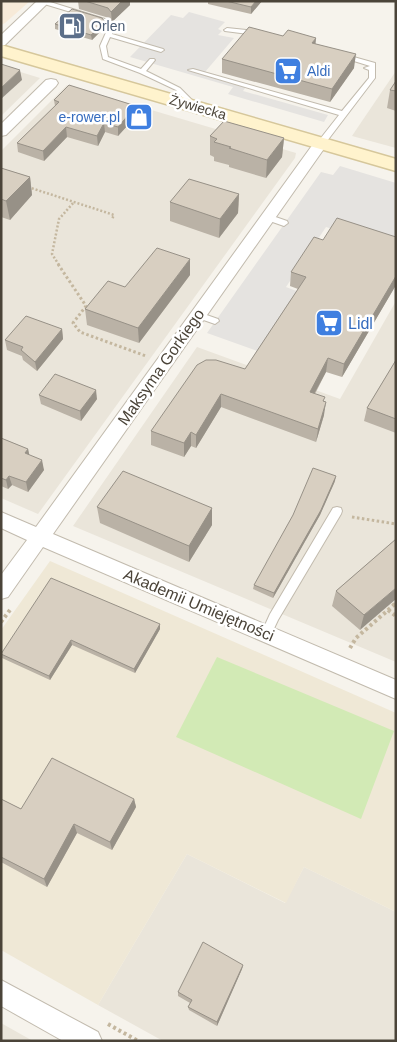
<svg xmlns="http://www.w3.org/2000/svg" width="397" height="1042" font-family="Helvetica,sans-serif">
	<style>
		.residential { fill: #eae5da }
		.commercial { fill: #f7ead8 }
		.education { fill: #efe8d6 }
		.green { fill: #d2eab5 }
		.parking { fill: #e5e3e0 }
		.lines { fill: none; stroke-linecap: round; stroke-linejoin: round }
		.service-casing { stroke: #c2bbae; stroke-width: 2 }
		.minor-casing { stroke: #c2bbae; stroke-width: 2 }
		.secondary-casing { stroke: #d6c79b; stroke-width: 3 }
		.path-far2 { stroke: #c4b79f; stroke-width: 2.5; stroke-dasharray: 2 2; stroke-linecap: butt }
		.path-far1 { stroke: #c4b79f; stroke-width: 3; stroke-dasharray: 2.5 2.5; stroke-linecap: butt }
		.path { stroke: #c4b79f; stroke-width: 4; stroke-dasharray: 3 3; stroke-linecap: butt }
		.service { fill: #fff; fill-rule: evenodd }
		.minor { fill: #fff; fill-rule: evenodd }
		.secondary { fill: #fff3cd; fill-rule: evenodd }
		.wall { fill: #bab2a6 }
		.shaded-wall { fill: #979187 }
		.building { fill: #d8cfc1; stroke: #979187 }
		.labels { text-anchor: middle; dominant-baseline: central; stroke-width: 5; stroke-linejoin: round; paint-order: stroke }
		.far-service-label { font-size: 14px; fill: #4e5e75; stroke: #fff; text-anchor: start }
		.far-shop-label { font-size: 14px; fill: #366cbe; stroke: #fff; text-anchor: start }
		.far-street-label { font-size: 14px; fill: #4b4439; stroke: #fff }
		.shop-label { font-size: 16px; fill: #366cbe; stroke: #fff; text-anchor: start }
		.street-label { font-size: 16px; fill: #4b4439; stroke: #fff }
	</style>
	<rect width="100%" height="100%" fill="#f6f3ec"/>
	<!-- residential -->
	<g class="residential">
		<path d="M1 66 40 78 1 116Z"/>
		<path d="M396 71V148L352 136 358 127Z"/>
		<path d="M67 85 296 153 295 158 38 514 1 498V151Z"/>
		<path d="M396 301V662L73 526 197 347 340 399Z"/>
		<path d="M187 854 285 903 304 867 396 912V1041H163L98 1005Z"/>
		<path d="M1 1023 33 1041H1Z"/>
	</g>
	<!-- commercial -->
	<path class="commercial" d="M1 1H30L5 23 1 25Z"/>
	<!-- education -->
	<path class="education" d="M50 561 396 713V912L304 867 286 903 187 854 98 1005 1 950V630Z"/>
	<!-- green -->
	<path class="green" d="M217 657 394 731 361 819 176 737Z"/>
	<!-- parking -->
	<g class="parking">
		<path d="M189 12 225 22 218 29 222 31 218 35 234 38 205 72 248 84 243 91 328 115 324 122 228 94 233 87 130 57 171 15 183 18Z"/>
		<path d="M340 166 396 183V249L326 227 286 287 299 292 260 352 207 333 321 172 333 175Z"/>
	</g>
	<g class="lines">
		<!-- service casing -->
		<g class="service-casing">
			<g id="service">
				<path d="M40 1H47L108 20 114 28 112 34 163 49 164 50 161 52 110 37 106 46 108 57 141 69 150 59H154L155 60 146 71 180 88 198 106 191 108 176 90 140 73 103 59 100 46 108 28 104 22 41 3Z"/>
				<path d="M227 28 256 31 259 33 256 35 225 31 224 30Z"/>
				<path d="M343 54 375 63V78L324 145H321L317 143 339 115 188 70 193 69 342 111 369 78V70L364 68 370 66 341 57V55Z"/>
				<path d="M267 214 287 221 288 223 284 226 264 219 263 217Z"/>
				<path d="M198 312 218 319 219 321 215 324 195 317 194 315Z"/>
				<path d="M337 507 341 508 342 511 341 514 278 620 270 637 266 639 262 637 261 634 270 614 333 508Z"/>
			</g>
		</g>
		<!-- minor casing -->
		<g class="minor-casing">
			<g id="minor">
				<path d="M37 1H50L5 45 1 46V35Z"/>
				<path d="M51 79 56 80 58 83 56 86 6 135 1 136V124L46 80Z"/>
				<path d="M321 139 328 143 53 534 396 680V699L43 547 8 597 1 599V575L27 540 1 528V512L36 527 316 140Z"/>
				<path d="M1 980 98 1032 102 1041H63L1 1006Z"/>
			</g>
		</g>
		<!-- secondary casing -->
		<g class="secondary-casing">
			<path id="secondary" d="M1 45 396 159V171L1 56Z"/>
		</g>
		<!-- path-far2 -->
		<g class="path-far2">
			<path d="M28 187 114 215 112 219"/>
			<path d="M59 265 52 254 59 219 74 202"/>
		</g>
		<!-- path-far1 -->
		<g class="path-far1">
			<path d="M58 264 86 306 73 323 80 332 146 356"/>
			<path d="M352 517 396 524"/>
			<path d="M393 605 396 603"/>
		</g>
		<!-- path -->
		<g class="path">
			<path d="M388 610 396 616"/>
			<path d="M1 622 10 610"/>
			<path d="M350 648 356 638 395 604"/>
			<path d="M108 1024 138 1041"/>
		</g>
		<!-- service -->
		<use href="#service" class="service"/>
		<!-- minor -->
		<use href="#minor" class="minor"/>
		<!-- secondary -->
		<use href="#secondary" class="secondary"/>
	</g>
	<!-- wall -->
	<g class="wall">
		<path d="M78 1H130V5L112 22 109 18 79 9Z"/>
		<path d="M208 1H262L251 14 208 4Z"/>
		<path d="M55 24 105 27 92 40 55 29Z"/>
		<path d="M316 44 354 68 330 102 222 73V59Z"/>
		<path d="M396 81V111L387 108 390 90Z"/>
		<path d="M54 100 136 106 137 115 118 136 105 132 98 146 67 137 44 161 18 152 17 143 55 106Z"/>
		<path d="M210 136 284 138 282 157 266 178 229 167V165L214 161V157L210 155Z"/>
		<path d="M1 168 30 177 32 195 10 220 1 217Z"/>
		<path d="M239 194 238 213 219 238 170 221V202Z"/>
		<path d="M396 237V285L342 377 326 372 315 394 324 401V415L316 442 221 407 196 448 191 446 184 457 151 445V431L245 369 298 289 290 286 291 272 323 240Z"/>
		<path d="M190 275 139 343 87 325 85 309 125 287Z"/>
		<path d="M62 329 63 339 37 371 23 360 22 356 7 350 5 340Z"/>
		<path d="M396 360V433L364 421 367 408Z"/>
		<path d="M39 395 97 399 81 421 41 404Z"/>
		<path d="M1 438 28 449 29 455 44 470 28 492 12 485 8 489 1 486Z"/>
		<path d="M335 481 320 515 273 598 253 589 254 585Z"/>
		<path d="M97 507 212 508V525L189 562 100 523Z"/>
		<path d="M396 539 360 630 332 606 336 591Z"/>
		<path d="M160 624V629L135 673 72 645 50 680 2 658 1 655V653Z"/>
		<path d="M1 799 21 809 134 799 136 807 112 850 77 833 47 887 1 862Z"/>
		<path d="M243 965 242 969 217 1026 189 1010 188 1007 190 1003 178 996V992Z"/>
	</g>
	<!-- shaded-wall -->
	<g class="shaded-wall">
		<path d="M122 1H130V5L112 22 111 12Z"/>
		<path d="M256 1H262L251 14V7Z"/>
		<path d="M105 22V27L92 40 91 35Z"/>
		<path d="M316 38 315 52 312 43Z"/>
		<path d="M356 54 354 68 330 102 332 89Z"/>
		<path d="M20 70 22 80 1 99V88Z"/>
		<path d="M136 106 137 115 118 136V127Z"/>
		<path d="M104 123 105 132 98 146 97 136Z"/>
		<path d="M66 127 67 137 44 161 43 151Z"/>
		<path d="M284 138 282 157 266 178 267 160Z"/>
		<path d="M30 177 32 195 10 220 6 201Z"/>
		<path d="M239 194 238 213 219 238 220 219Z"/>
		<path d="M190 259V275L139 343 138 328Z"/>
		<path d="M396 276V285L342 377 344 364Z"/>
		<path d="M62 329 63 339 37 371 35 362Z"/>
		<path d="M328 358 326 372 308 405 310 392Z"/>
		<path d="M96 390 97 399 81 421 80 411Z"/>
		<path d="M221 394V407L196 448V435Z"/>
		<path d="M326 402 324 415 316 442 318 429Z"/>
		<path d="M191 432V446L184 457V443Z"/>
		<path d="M28 449 30 458 25 453Z"/>
		<path d="M42 460 44 470 28 492 26 482Z"/>
		<path d="M9 476 12 485 8 489 6 480Z"/>
		<path d="M336 476 335 481 320 515 273 598 274 593Z"/>
		<path d="M212 508V525L189 562V546Z"/>
		<path d="M396 588V599L360 630 364 615Z"/>
		<path d="M160 624V629L135 673 134 669Z"/>
		<path d="M71 640 72 645 50 680 49 676Z"/>
		<path d="M134 799 136 807 112 850 110 842Z"/>
		<path d="M74 824 77 833 47 887 44 879Z"/>
		<path d="M243 965 242 969 217 1026V1022Z"/>
	</g>
	<!-- building -->
	<g class="building">
		<path d="M85 1H122L111 12 108 8Z"/>
		<path d="M226 1H256L251 7Z"/>
		<path d="M72 9 102 18 105 22 91 35 55 24Z"/>
		<path d="M249 27 283 36 288 30 316 38 312 43 356 54 332 89 222 59Z"/>
		<path d="M1 64 20 70 1 88Z"/>
		<path d="M396 81V91L390 90Z"/>
		<path d="M69 85 136 106 118 127 104 123 97 136 66 127 43 151 17 143 59 102 54 100Z"/>
		<path d="M224 121 284 138 267 160 229 148 231 147 214 142 217 139 210 136Z"/>
		<path d="M1 168 30 177 6 201 1 199Z"/>
		<path d="M189 179 239 194 220 219 170 202Z"/>
		<path d="M337 218 396 237V276L344 364 328 358 310 392 325 397 323 401 326 402 318 429 221 394 196 435 191 432 184 443 151 431 197 365 206 360H216L245 369 306 277 291 272 314 237 323 240Z"/>
		<path d="M157 248 190 259 138 328 85 309 108 281 125 287Z"/>
		<path d="M26 316 62 329 35 362 21 350 23 347 5 340Z"/>
		<path d="M396 360V419L367 408Z"/>
		<path d="M55 374 96 390 80 411 39 395Z"/>
		<path d="M1 438 28 449 25 453 42 460 26 482 9 476 6 480 1 478Z"/>
		<path d="M313 468 336 476 321 510 274 593 254 585 293 515Z"/>
		<path d="M123 471 212 508 189 546 97 507Z"/>
		<path d="M396 539V588L364 615 336 591Z"/>
		<path d="M51 578 160 624 134 669 71 640 49 676 1 654Z"/>
		<path d="M52 758 134 799 110 842 74 824 44 879 1 857V799L21 809Z"/>
		<path d="M203 942 243 965 217 1022 188 1007 192 1000 178 992Z"/>
	</g>
	<!-- icons -->
	<defs>
		<g id="fuel-square" transform="scale(1.4375)"><rect x="-9" y="-9" width="18" height="18" rx="4" fill="#5c6f8a" stroke="#fff"/><path d="M-5.5-6h7V0h2V4h1.3V-2.5L3-4.5l.8-.8L6-3V5H2.5V1h-1V6h-7ZM-4.2-4.7v3.2H.2V-4.7Z" fill="#fff"/></g>
		<g id="supermarket-square" transform="scale(1.4375)"><rect x="-9" y="-9" width="18" height="18" rx="4" fill="#3f7fe0" stroke="#fff"/><path d="M-6-5.5h2.5l.6 2H6L4.5 2H-2.5L-4.4-4H-6ZM-1.5 3.2a1.3 1.3 0 1 0 .1 0ZM3 3.2a1.3 1.3 0 1 0 .1 0Z" fill="#fff"/></g>
		<g id="shop-square" transform="scale(1.4375)"><rect x="-9" y="-9" width="18" height="18" rx="4" fill="#3f7fe0" stroke="#fff"/><path d="M-5-2.5h2.3a2.7 3.5 0 0 1 5.4 0H5L5.5 6h-11ZM-1.5-2.5h3a1.5 2.3 0 0 0-3 0Z" fill="#fff"/></g>
	</defs>
	<g fill-rule="evenodd">
		<use href="#fuel-square" x="72" y="26"/>
		<use href="#supermarket-square" x="288" y="71"/>
		<use href="#shop-square" x="139" y="117"/>
		<use href="#supermarket-square" x="329" y="323"/>
	</g>
	<g class="labels">
		<!-- far-service labels -->
		<g class="far-service-label">
			<text x="91" y="26">Orlen</text>
		</g>
		<!-- far-shop labels -->
		<g class="far-shop-label">
			<text x="307" y="71">Aldi</text>
			<text x="120" y="117" text-anchor="end">e-rower.pl</text>
		</g>
		<!-- far-street labels -->
		<g class="far-street-label">
			<text transform="translate(198 107) rotate(16)">Żywiecka</text>
		</g>
		<!-- shop labels -->
		<g class="shop-label">
			<text x="348" y="323">Lidl</text>
		</g>
		<!-- street labels -->
		<g class="street-label">
			<text transform="translate(161 367) rotate(-55)">Maksyma Gorkiego</text>
			<text transform="translate(199 605) rotate(23)">Akademii Umiejętności</text>
		</g>
	</g>
	<!-- border -->
	<rect width="397" height="1042" fill="none" stroke="#4b4439" stroke-width="5"/>
</svg>
